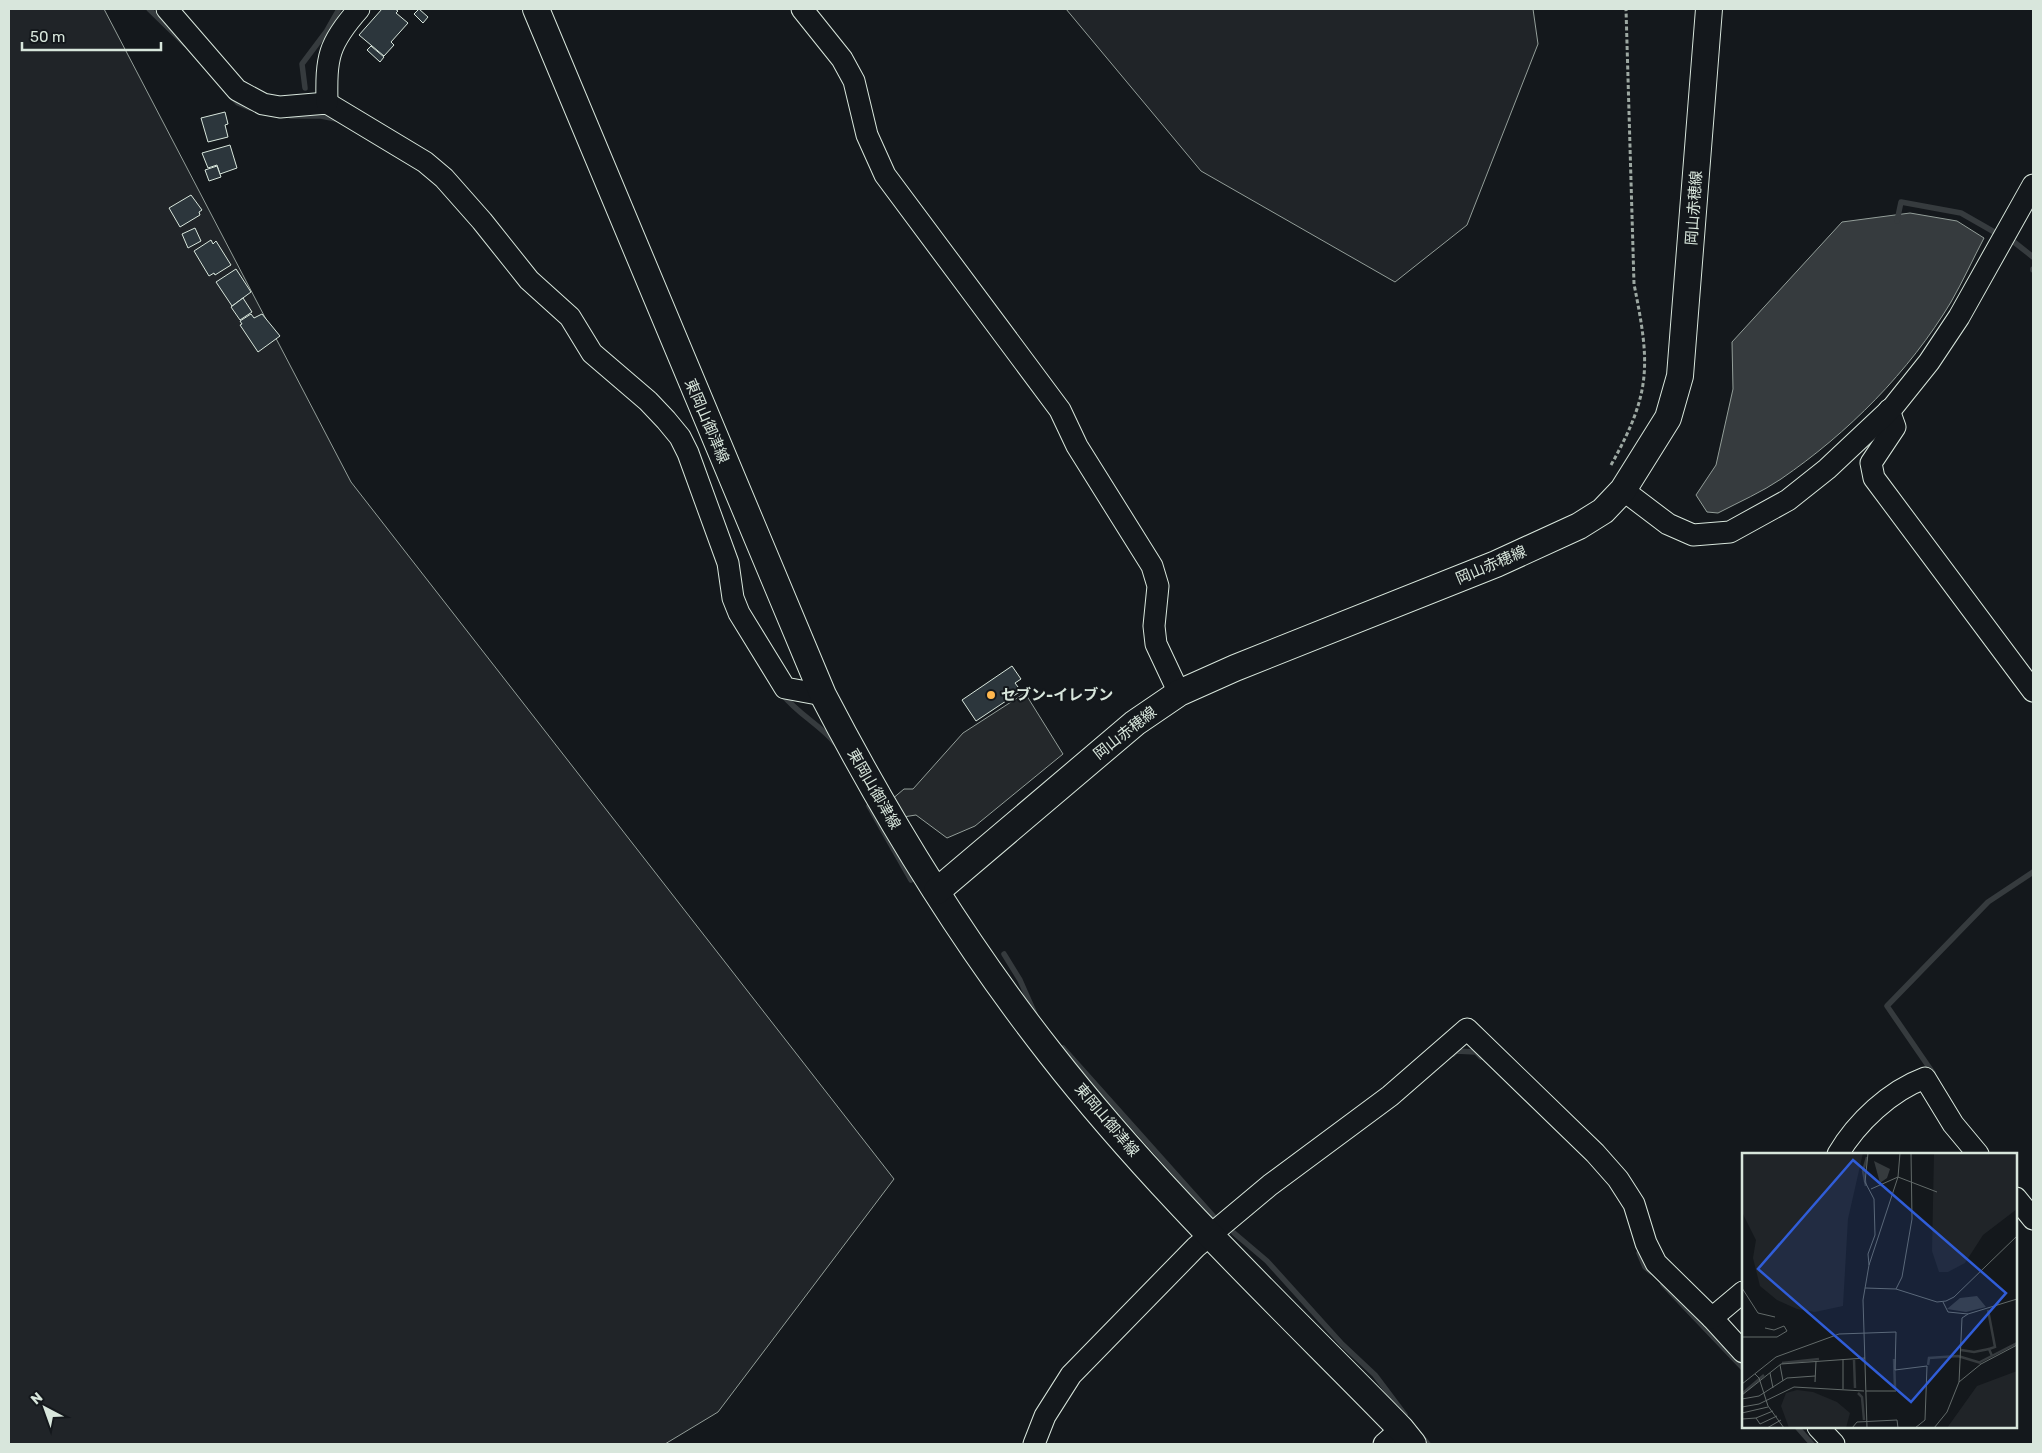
<svg xmlns="http://www.w3.org/2000/svg" width="2042" height="1453" font-family="Rubik,'Noto Sans JP',sans-serif">
	<style>
		.green { fill: #202428; stroke: #939e99 }
		.parking { fill: #24282b; stroke: #939e99 }
		.water { fill: #363b3e; stroke: #939e99 }
		.lines { fill: none; stroke-linecap: round; stroke-linejoin: round }
		.stream { stroke: #363b3e; stroke-width: 5.5 }
		.building { fill: #2c363c; stroke: #d8e6dc }
		.minor-casing { stroke: #d8e6dc; stroke-width: 23 }
		.major-casing { stroke: #d8e6dc; stroke-width: 28 }
		.path { stroke: #9da8a2; stroke-width: 3; stroke-dasharray: 4 2.5; stroke-linecap: butt }
		.minor { stroke: #14181c; stroke-width: 21 }
		.major { stroke: #14181c; stroke-width: 26 }
		.poi-dot { fill: #ffb74d; stroke: #14181c; stroke-width: 2 }
		.labels { text-anchor: middle; dominant-baseline: central; stroke-width: 4; stroke-linejoin: round; paint-order: stroke }
		.street-label { font-size: 15px; fill: #d8e6dc; stroke: #14181c }
		.poi-label { font-size: 15px; font-weight: bold; fill: #d8e6dc; stroke: #14181c; text-anchor: start }
		.inset-river { fill: none; stroke: #363b3e; stroke-width: 2.5 }
		.inset-road { fill: none; stroke: #626a69; stroke-width: 1 }
		.view { fill: #305dd8; fill-opacity: 0.15; stroke: #305dd8; stroke-width: 2.5 }
		.inset-edge { fill: none; stroke: #d8e6dc; stroke-width: 2.5 }
	</style>
	<rect width="100%" height="100%" fill="#14181c"/>
	<!-- green -->
	<g class="green">
		<path d="M9 9H104L351 482 894 1179 718 1412 665 1444H9Z"/>
		<path d="M1066 9H1533L1538 44 1467 225 1395 282 1201 171Z"/>
	</g>
	<!-- parking -->
	<path class="parking" d="M1025 693 1063 754 975 826 947 838 916 815 903 817 891 800 904 789H913L963 733Z"/>
	<!-- water -->
	<path class="water" d="M1910 213 1957 221 1984 238C1973 259 1963 281 1951 302 1909 372 1848 433 1781 479 1762 492 1739 502 1718 513L1707 512 1696 495 1716 465 1733 389 1732 342 1842 222Z"/>
	<g class="lines">
		<!-- stream -->
		<g class="stream">
			<path d="M149 9 185 44"/>
			<path d="M305 88 302 64 326 32 339 9"/>
			<path d="M231 96 238 103 250 108"/>
			<path d="M291 116H321L336 119"/>
			<path d="M1897 221 1901 202 1961 213 1996 233"/>
			<path d="M2014 242 2033 257"/>
			<path d="M2033 269V270"/>
			<path d="M783 695C798 714 820 725 835 743"/>
			<path d="M869 806 911 880"/>
			<path d="M1004 954 1020 980 1035 1014"/>
			<path d="M1063 1048 1215 1218"/>
			<path d="M1453 1054 1456 1051 1476 1052 1481 1057"/>
			<path d="M1933 1073 1887 1006 1988 902 2033 872"/>
			<path d="M1234 1233 1267 1261 1342 1344 1375 1375 1405 1415"/>
			<path d="M1639 1253 1645 1267 1651 1272"/>
			<path d="M1663 1284 1743 1368"/>
			<path d="M1797 1427 1812 1444"/>
			<path d="M1421 1436 1428 1444"/>
		</g>
	</g>
	<!-- building -->
	<g class="building">
		<path d="M382 9H395L398 11 396 13 408 23 391 42 394 45 384 56 359 35Z"/>
		<path d="M419 9 428 17 423 23 414 14Z"/>
		<path d="M371 46 384 57 380 62 367 50Z"/>
		<path d="M225 112 228 124 225 125 228 137 208 142 201 118Z"/>
		<path d="M230 145 237 168 220 174 217 165 208 168 202 153Z"/>
		<path d="M217 166 221 177 209 181 205 170Z"/>
		<path d="M191 195 202 210 199 212 200 215 180 227 169 208Z"/>
		<path d="M195 228 201 241 188 248 182 234Z"/>
		<path d="M211 240 213 244 216 241 231 265 215 275 214 273 209 276 194 251Z"/>
		<path d="M236 269 251 292 232 306 216 282Z"/>
		<path d="M243 298 252 312 240 320 231 307Z"/>
		<path d="M251 314 254 318 262 314 280 336 258 352 240 325 242 324 240 321Z"/>
		<path d="M1012 666 1021 679 1015 683 1021 691 976 721 962 700Z"/>
	</g>
	<g class="lines">
		<!-- minor casing -->
		<g class="minor-casing">
			<g id="minor">
				<path d="M167 9 237 90 263 104 280 107 327 103 425 162 444 178 482 221 529 280 570 317 592 353 648 401 666 420 680 437 688 453 728 563 733 598 739 613 785 688 823 695"/>
				<path d="M802 9 842 59 854 81 867 135 885 175 1060 410 1077 446 1152 566 1158 586 1154 626 1156 644 1179 693"/>
				<path d="M327 103C326 57 328 44 359 9"/>
				<path d="M1889 410 1895 427 1871 463 1874 478 2033 691"/>
				<path d="M1623 490 1668 524 1693 535 1730 532 1788 500 1827 469 1893 407 1929 362 1959 317 2033 185"/>
				<path d="M1838 1154C1857 1122 1890 1091 1925 1078L1953 1124 1978 1154"/>
				<path d="M2016 1198 2033 1219"/>
				<path d="M1712 1318 1743 1352"/>
				<path d="M1818 1427 1834 1444"/>
				<path d="M1034 1444 1045 1416 1071 1375 1196 1247 1270 1185 1390 1096 1467 1029 1595 1153 1618 1179 1634 1204 1646 1243 1656 1263 1712 1318 1743 1292"/>
				<path d="M1384 1444 1401 1429"/>
			</g>
		</g>
		<!-- major casing -->
		<g class="major-casing">
			<g id="major">
				<path d="M536 9 823 695C888 820 963 942 1050 1053 1155 1188 1282 1307 1401 1429L1413 1444"/>
				<path d="M937 891 1135 723 1179 693 1235 668 1496 564 1579 526 1603 511 1623 490 1668 418 1680 376 1709 9"/>
			</g>
		</g>
		<!-- path -->
		<path class="path" d="M1611 465C1652 392 1650 364 1634 284L1626 9"/>
		<!-- minor -->
		<use href="#minor" class="minor"/>
		<!-- major -->
		<use href="#major" class="major"/>
	</g>
	<!-- markers -->
	<circle class="poi-dot" cx="991" cy="695" r="5"/>
	<g class="labels">
		<!-- street labels -->
		<g class="street-label">
			<text transform="translate(1694 208) rotate(-86)">岡山赤穂線</text>
			<text transform="translate(707 421) rotate(67)">東岡山御津線</text>
			<text transform="translate(1491 565) rotate(-23)">岡山赤穂線</text>
			<text transform="translate(1125 733) rotate(-38)">岡山赤穂線</text>
			<text transform="translate(874 789) rotate(60)">東岡山御津線</text>
			<text transform="translate(1107 1120) rotate(50)">東岡山御津線</text>
		</g>
		<!-- poi labels -->
		<g class="poi-label">
			<text x="1001" y="695">セブン-イレブン</text>
		</g>
	</g>
	<!-- overview -->
	<g transform="translate(1742 1153)">
		<rect width="275" height="275" fill="#14181c"/>
		<path d="M0 0H121L106 66 101 153 73 159 55 156 35 147 18 133 11 105 14 87 0 59ZM192 0H275V56L241 82 223 110 206 119H197L190 98ZM275 218V275H205L235 233ZM55 237 71 239 95 249 108 260 104 275H47L39 253 44 240Z" fill="#202428"/>
		<path d="M132 8 148 16 145 25 138 30ZM235 143 244 154 224 159 205 156 218 145Z" fill="#363b3e"/>
		<path class="inset-river" d="M124 33 121 18 125 4M246 157 253 194 247 196 250 203M219 197 232 199 247 196M152 206 153 235M112 207 113 235M238 209 275 190M40 210 77 206M186 212 187 205 216 203 239 210M1 240 22 222M116 240 120 244 122 267"/>
		<path class="inset-road" d="M126 0 123 29 132 46 133 82 126 101 127 112M129 36 156 24 195 39M0 135 16 160 33 164M123 135 154 136 195 149 204 148 212 144 275 83M154 136 160 124 170 66 169 0M201 149 206 159 226 161 275 146M0 184H35L45 178 42 173 32 177 23 175M38 212 41 228M28 220 31 235M13 221 17 225 26 253 42 275M73 229 74 208M217 229 239 211 275 192M0 231 34 204 97 181 154 179 153 217 185 213 183 267 173 275M101 236V206M124 238H154M0 242 39 211 123 205M0 246 17 243 45 225 73 223M0 254 17 251 52 234 122 238M0 260 26 254M14 265 18 271 35 263M0 266 14 265 31 258M25 275 39 267M110 275 115 269 155 267 156 275M125 275 121 147 127 112 156 24 158 0M192 275 205 259 217 229 220 165 226 161"/>
		<path class="view" d="M111 7 264 140 169 249 16 116Z"/>
		<rect width="275" height="275" class="inset-edge"/>
	</g>
	<!-- border -->
	<rect width="2042" height="1453" fill="none" stroke="#d8e6dc" stroke-width="20"/>
	<!-- north arrow -->
	<g transform="translate(45 1408) rotate(319)" stroke="#14181c" stroke-width="4" paint-order="stroke">
	<path d="M0-4L9 19L0 12L-9 19Z" fill="#d8e6dc"/>
	<text y="-8" font-size="14" font-weight="bold" text-anchor="middle" fill="#d8e6dc">N</text>
	</g>
	<!-- scale -->
	<path d="M22 42v8h139v-8" fill="none" stroke="#d8e6dc" stroke-width="2.5"/>
	<text x="30" y="42" font-size="15" fill="#d8e6dc" stroke="#14181c" stroke-width="4" paint-order="stroke">50 m</text>
</svg>
